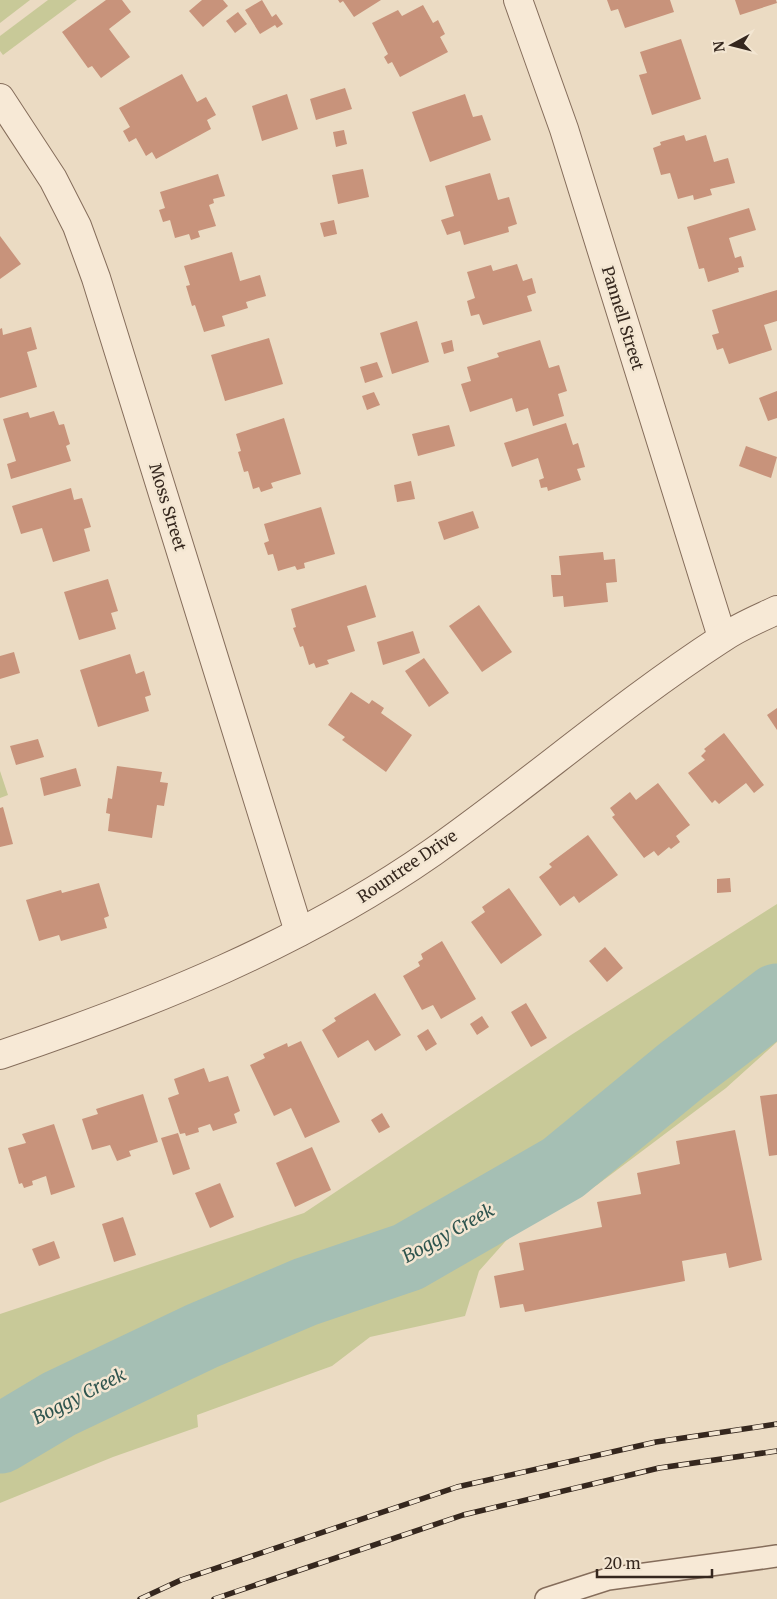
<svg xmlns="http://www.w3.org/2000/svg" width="777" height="1599" font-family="Merriweather,serif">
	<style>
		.green { fill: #c8c998 }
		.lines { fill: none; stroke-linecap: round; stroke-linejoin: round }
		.river { stroke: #a5bfb4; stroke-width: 69 }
		.building { fill: #c8937b }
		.service-casing { stroke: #856d5b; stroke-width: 24 }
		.minor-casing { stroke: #856d5b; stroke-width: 30 }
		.service { stroke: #f7e9d6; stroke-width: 21 }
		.minor { stroke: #f7e9d6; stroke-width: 28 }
		.rail-casing { stroke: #35271e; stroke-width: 5.5 }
		.rail { stroke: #f3e6d2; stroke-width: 4; stroke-dasharray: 11; stroke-linecap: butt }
		.labels { text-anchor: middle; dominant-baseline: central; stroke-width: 5; stroke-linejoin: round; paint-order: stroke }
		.street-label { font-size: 16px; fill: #35271e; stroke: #f3e6d2 }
		.water-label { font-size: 18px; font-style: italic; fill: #2e544e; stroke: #f3e6d2 }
	</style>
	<rect width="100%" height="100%" fill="#ebdbc3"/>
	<!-- green -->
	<g class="green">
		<path d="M0 0H30L0 23Z"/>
		<path d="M48 0H77L3 55 0 51V36Z"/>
		<path d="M0 771 8 795 0 798Z"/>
		<path d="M777 904V1042L726 1088 597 1185 511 1235 479 1271 465 1316 370 1337 332 1366 197 1415 198 1427 113 1457 0 1503V1314L304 1213 571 1035Z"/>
	</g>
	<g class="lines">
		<!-- river -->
		<path class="river" d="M0 1439 59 1404 202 1336 305 1292 408 1257 563 1168 681 1071 777 998"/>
	</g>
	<!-- building -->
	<g class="building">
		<path d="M106 0H122L131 12 109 29 130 57 101 78 92 66 88 68 62 32Z"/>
		<path d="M202 0H223L228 6 203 27 189 11Z"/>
		<path d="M262 0 272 17 276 14 283 24 277 28 275 25 260 34 245 10Z"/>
		<path d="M338 0H381L354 17 343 1 340 3Z"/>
		<path d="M607 0H670L674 12 625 28 618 9 611 11Z"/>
		<path d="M735 0H776L777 3 740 15Z"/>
		<path d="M423 5 433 23 438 20 445 34 440 37 448 52 400 77 392 62 388 64 384 57 388 54 372 23 398 10 402 16Z"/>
		<path d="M238 12 247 24 235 33 226 21Z"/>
		<path d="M681 39 701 99 652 115 639 75 647 73 640 52Z"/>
		<path d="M182 74 197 102 206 97 216 115 207 120 211 129 156 159 152 152 146 156 136 138 129 142 123 131 130 127 119 108Z"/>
		<path d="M345 88 352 109 316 120 310 99Z"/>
		<path d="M287 94 298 129 262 141 252 106Z"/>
		<path d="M465 94 473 117 482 115 491 140 430 162 412 112Z"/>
		<path d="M344 130 347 144 336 147 333 132Z"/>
		<path d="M684 135 686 141 706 135 714 162 728 158 735 183 710 189 712 195 694 200 693 195 678 199 670 173 661 175 653 148 661 145 660 142Z"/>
		<path d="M363 169 369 197 338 204 332 175Z"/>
		<path d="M490 173 498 200 509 197 517 224 508 227 509 232 464 245 460 231 447 235 441 220 454 216 445 186Z"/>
		<path d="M218 174 225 196 213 199 214 203 209 205 216 226 198 231 200 237 191 240 189 234 175 238 170 220 163 222 159 210 165 208 160 192Z"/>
		<path d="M749 208 756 230 729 238 735 258 741 256 744 267 738 268 739 272 708 282 704 268 699 269 687 227Z"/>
		<path d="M334 220 337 234 324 237 320 223Z"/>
		<path d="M0 236 21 264 0 279Z"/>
		<path d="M232 252 240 281 260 275 266 296 246 302 248 308 222 316 225 326 204 332 195 305 192 306 186 286 190 285 184 266Z"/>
		<path d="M517 264 523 281 532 278 536 293 527 296 532 311 483 325 479 314 471 316 467 301 475 298 467 272 491 265 493 271Z"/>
		<path d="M777 290V321L764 325 772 350 729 364 723 348 717 350 712 335 719 333 712 310Z"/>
		<path d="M417 321 429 362 392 374 380 333Z"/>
		<path d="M31 327 37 349 27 352 37 387 0 398V329L2 328 3 335Z"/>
		<path d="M269 338 283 384 225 401 211 355Z"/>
		<path d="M452 340 454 351 444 354 441 343Z"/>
		<path d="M540 340 549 368 559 365 567 391 558 394 564 416 533 426 528 408 516 412 512 398 470 412 461 384 471 381 467 367 499 357 497 353Z"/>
		<path d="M377 362 383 377 365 383 360 367Z"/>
		<path d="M777 391V418L768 421 759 398Z"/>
		<path d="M374 392 380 405 367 410 362 396Z"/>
		<path d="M54 411 59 425 64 424 70 444 66 446 71 461 11 479 7 464 16 461 3 419 28 412 30 418Z"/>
		<path d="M284 418 301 474 271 483 273 488 261 492 259 487 253 489 248 471 244 472 238 452 241 451 236 434Z"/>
		<path d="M566 423 573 445 578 443 585 467 577 469 581 480 548 491 547 487 541 488 539 480 544 478 538 458 512 467 504 443Z"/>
		<path d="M449 425 455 446 418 456 412 434Z"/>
		<path d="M746 446 777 457 771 478 739 466Z"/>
		<path d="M411 481 415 499 397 502 394 485Z"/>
		<path d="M71 488 74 500 82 498 91 527 84 529 90 551 53 562 42 528 21 534 12 506Z"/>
		<path d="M321 507 335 554 304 563 305 568 297 570 295 566 278 571 273 554 268 555 264 543 269 541 264 524Z"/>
		<path d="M473 511 479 528 444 540 438 522Z"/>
		<path d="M603 552 604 560 615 559 617 582 606 583 608 602 564 607 563 596 553 597 551 575H561L559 556Z"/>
		<path d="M108 579 118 611 111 613 116 629 79 640 64 592Z"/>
		<path d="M366 585 376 617 347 626 355 651 327 660 329 664 316 668 314 663 309 665 303 646 300 647 293 628 296 627 291 609Z"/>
		<path d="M479 605 512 652 482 672 449 626Z"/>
		<path d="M413 631 420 653 383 665 377 642Z"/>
		<path d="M14 652 20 673 0 679V656Z"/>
		<path d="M130 654 136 674 144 671 151 695 145 697 149 711 98 727 80 670Z"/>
		<path d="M424 658 449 693 429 707 405 671Z"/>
		<path d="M351 692 369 704 372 700 384 708 381 713 412 735 386 772 342 740 345 737 328 725Z"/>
		<path d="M777 708V730L767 715Z"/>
		<path d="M724 733 764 785 754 793 746 783 719 804 715 800 712 803 688 773 705 760 701 756 706 751 704 749Z"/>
		<path d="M38 739 44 757 16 765 10 746Z"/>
		<path d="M117 766 162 772 160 782 168 783 164 806 157 805 152 838 108 831 110 814 106 813 108 798 112 799Z"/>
		<path d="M76 768 81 786 44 796 40 778Z"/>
		<path d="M658 783 690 825 676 836 680 842 671 849 669 847 658 856 654 851 644 858 612 817 615 815 610 808 630 792 636 800Z"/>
		<path d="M3 807 13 844 0 847V808Z"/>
		<path d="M588 835 618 875 579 903 574 896 560 906 539 877 552 867 549 864Z"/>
		<path d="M730 878 731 892 717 893V879Z"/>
		<path d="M99 883 109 916 104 918 107 928 61 941 59 935 39 941 26 900 61 890 62 893Z"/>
		<path d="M509 888 542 935 501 964 471 922 485 912 482 907Z"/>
		<path d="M442 941 476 999 441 1019 433 1005 422 1010 403 976 420 966 418 962 423 959 421 954Z"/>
		<path d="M605 947 623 968 607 982 589 961Z"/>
		<path d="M375 993 401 1035 375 1051 368 1040 338 1058 322 1030 336 1021 334 1018Z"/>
		<path d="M526 1003 547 1038 531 1047 511 1012Z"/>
		<path d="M482 1016 489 1027 477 1035 470 1024Z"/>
		<path d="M428 1029 437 1044 426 1051 417 1036Z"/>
		<path d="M301 1041 340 1122 305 1138 291 1108 274 1116 250 1065 265 1058 263 1054 287 1043 288 1047Z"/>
		<path d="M204 1068 209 1082 228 1076 240 1111 234 1114 237 1123 213 1131 210 1124 198 1128 199 1132 186 1136 185 1133 180 1134 168 1098 179 1094 174 1079Z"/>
		<path d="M143 1094 158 1142 129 1151 131 1156 117 1161 110 1145 92 1150 82 1119 98 1114 96 1109Z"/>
		<path d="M777 1094V1155L769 1156 760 1096Z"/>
		<path d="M382 1113 390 1127 379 1133 371 1120Z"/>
		<path d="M54 1124 75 1187 51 1195 46 1176 32 1181 33 1185 24 1188 22 1183 19 1184 8 1148 26 1143 22 1134Z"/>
		<path d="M735 1130 762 1260 729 1268 726 1253 682 1261 685 1281 525 1312 523 1304 500 1308 494 1276 524 1270 519 1243 602 1227 597 1202 641 1194 637 1173 680 1164 676 1141Z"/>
		<path d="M178 1133 190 1169 173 1175 161 1138Z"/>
		<path d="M312 1147 331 1190 295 1207 276 1163Z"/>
		<path d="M220 1183 234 1217 210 1228 195 1193Z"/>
		<path d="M123 1217 136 1255 114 1262 102 1224Z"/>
		<path d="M54 1241 60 1258 39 1266 32 1249Z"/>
	</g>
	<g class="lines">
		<!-- service casing -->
		<g class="service-casing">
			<path id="service" d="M546 1599 608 1579 777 1556"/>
		</g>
		<!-- minor casing -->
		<g class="minor-casing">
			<g id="minor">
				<path d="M518 0 564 129 722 637"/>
				<path d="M0 98 53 179 77 226 96 278 299 932"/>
				<path d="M0 1055C152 1004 301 944 433 852 531 783 621 704 721 639 738 627 758 619 777 610"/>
			</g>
		</g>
		<!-- service -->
		<use href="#service" class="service"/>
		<!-- minor -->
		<use href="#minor" class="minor"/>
		<!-- rail casing -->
		<g class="rail-casing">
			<g id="rail">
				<path d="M140 1599 181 1580 457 1487 656 1442 777 1424"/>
				<path d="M214 1599 463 1515 659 1468 777 1451"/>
			</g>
		</g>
		<!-- rail -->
		<use href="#rail" class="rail"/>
	</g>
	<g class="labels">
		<!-- street labels -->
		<g class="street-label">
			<text transform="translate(623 318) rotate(73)">Pannell Street</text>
			<text transform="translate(168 507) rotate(73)">Moss Street</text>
			<text transform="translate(407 866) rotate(-34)">Rountree Drive</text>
		</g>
		<!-- water labels -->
		<g class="water-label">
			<text transform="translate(448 1233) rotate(-29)">Boggy Creek</text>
			<text transform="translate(79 1396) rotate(-27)">Boggy Creek</text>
		</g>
	</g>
	<!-- north arrow -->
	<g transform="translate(732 45) rotate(263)" stroke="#f3e6d2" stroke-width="4" paint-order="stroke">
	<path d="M0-4L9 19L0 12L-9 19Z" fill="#35271e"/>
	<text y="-8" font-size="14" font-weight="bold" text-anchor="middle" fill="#35271e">N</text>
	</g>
	<!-- scale -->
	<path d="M597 1569v8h115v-8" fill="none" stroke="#35271e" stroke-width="2.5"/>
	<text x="604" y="1569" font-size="15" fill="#35271e" stroke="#f3e6d2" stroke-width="4" paint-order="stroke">20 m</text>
</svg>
